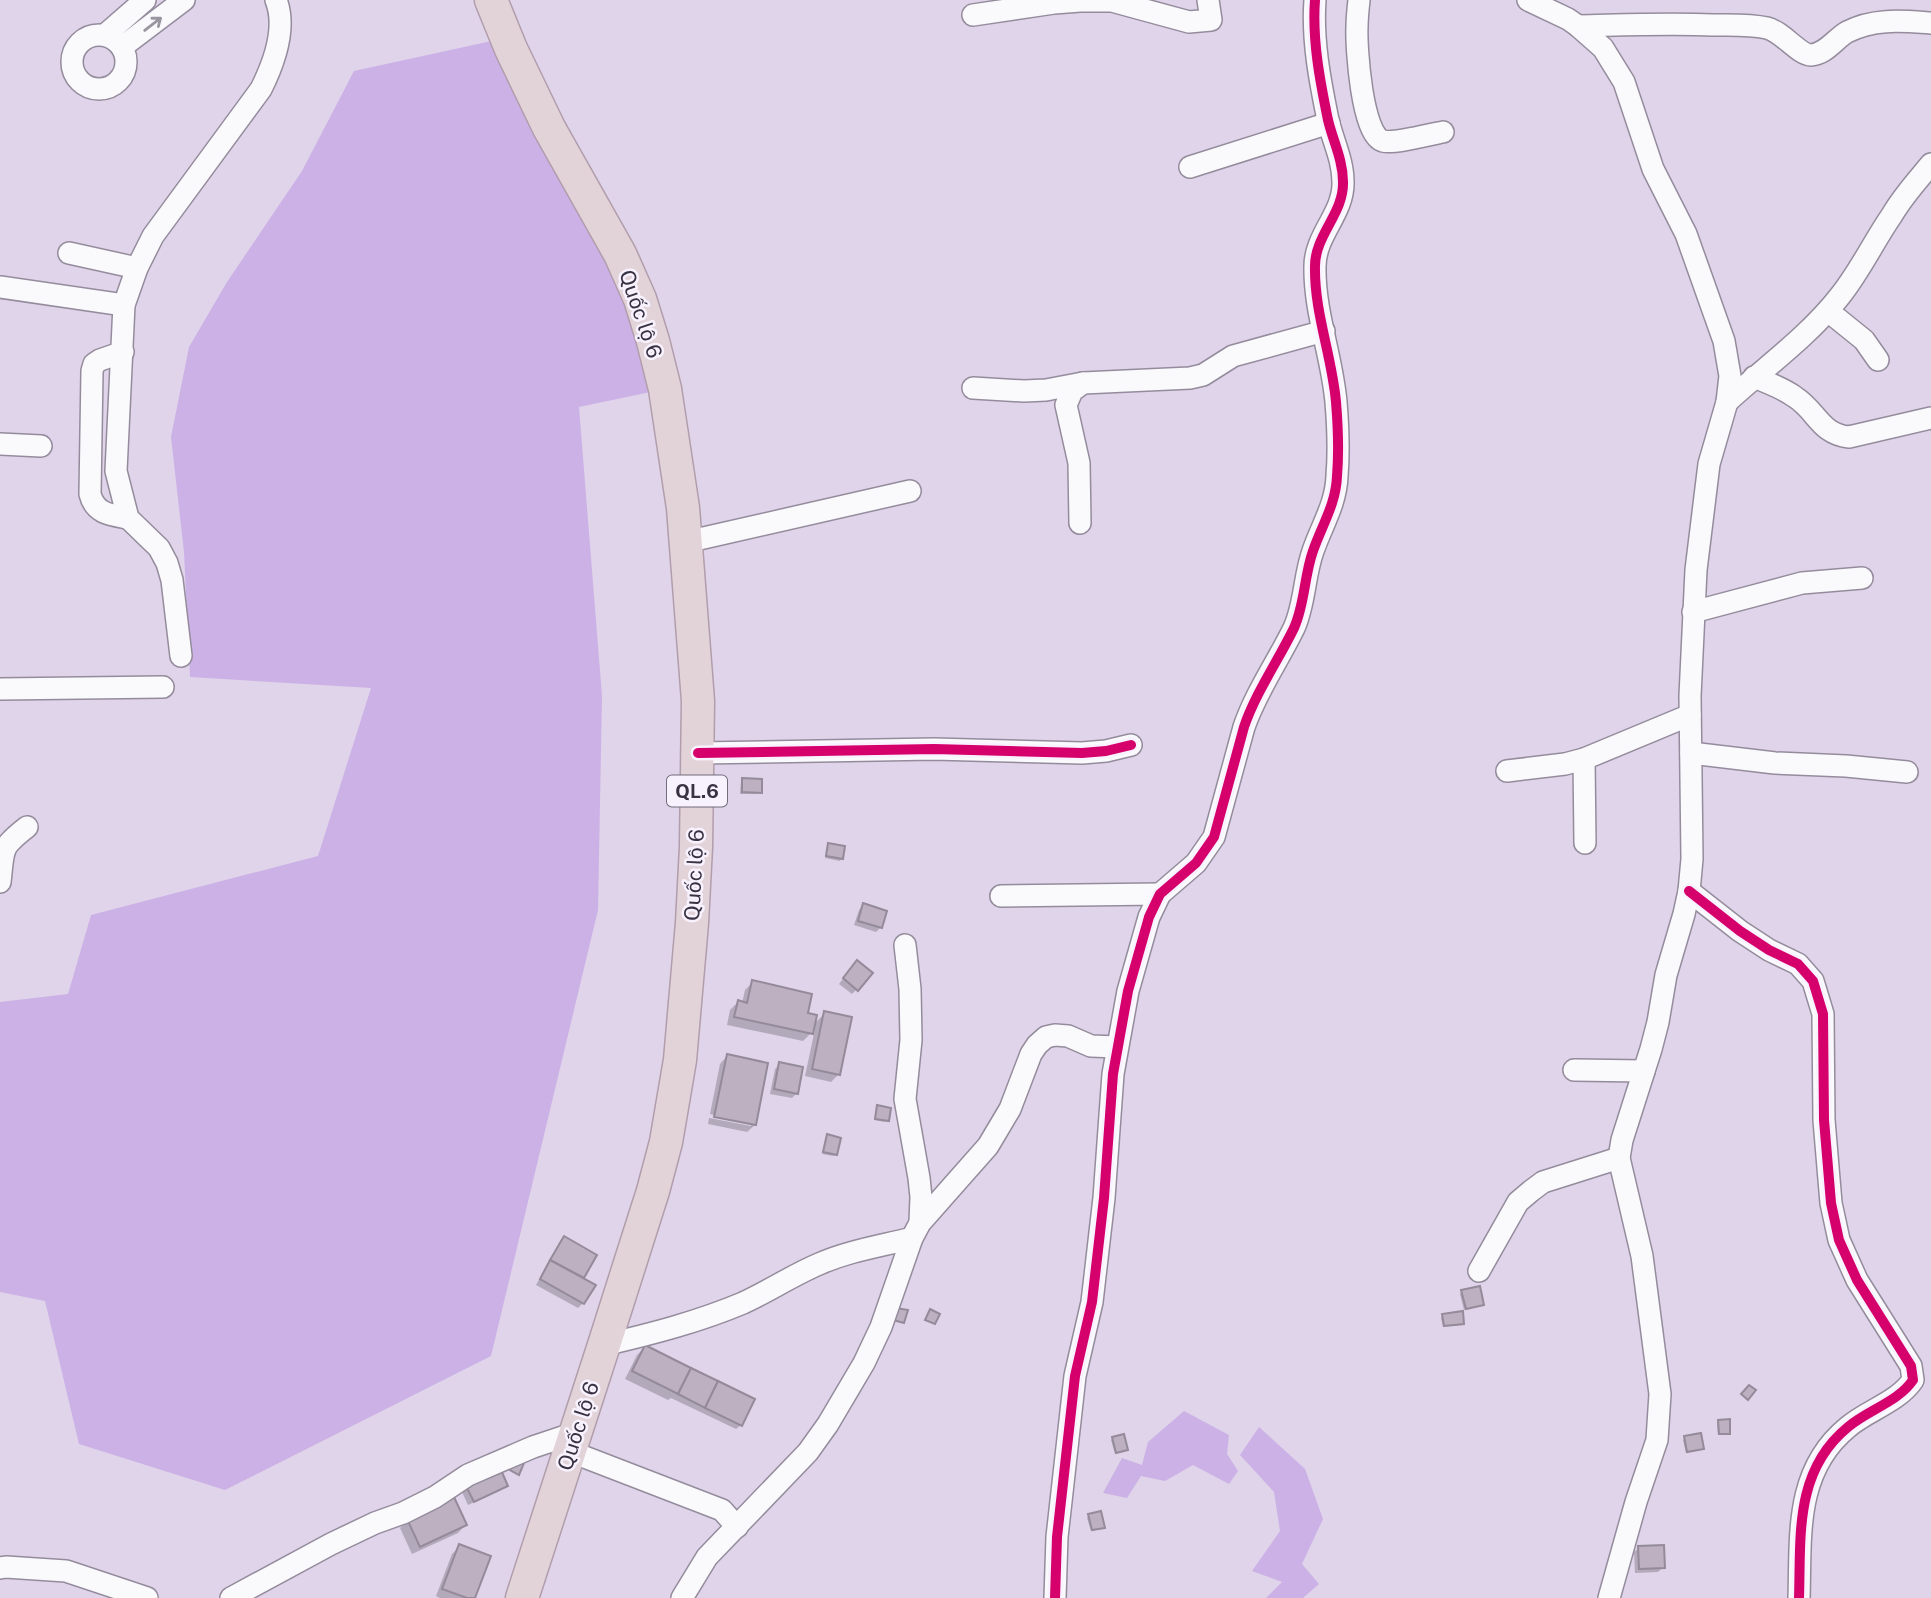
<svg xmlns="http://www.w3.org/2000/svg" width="1931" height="1598" font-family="'Public Sans',sans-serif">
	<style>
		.green { fill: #ccb1e6 }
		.shadow { fill: #0003 }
		.building { fill: #bcb0c1; stroke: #948a99; stroke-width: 2 }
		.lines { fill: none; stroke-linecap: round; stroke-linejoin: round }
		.minor-casing { stroke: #948c9c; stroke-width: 24 }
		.highway-casing { stroke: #b19dab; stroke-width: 35 }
		.minor { stroke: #faf9fc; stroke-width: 21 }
		.highway { stroke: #e2d3d9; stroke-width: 32 }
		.cycleway-casing { stroke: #f8f2ff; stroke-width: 15 }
		.cycleway { stroke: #d6006c; stroke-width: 10 }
		.oneway { stroke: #9a96a0 }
		.labels { text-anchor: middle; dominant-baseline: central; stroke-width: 5; stroke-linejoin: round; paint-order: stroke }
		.shield { fill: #f8f2ff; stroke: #736c7b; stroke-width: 2 }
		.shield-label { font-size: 19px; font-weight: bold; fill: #3a3243 }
		.street-label { font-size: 21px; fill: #3a3243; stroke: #f8f2ff }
	</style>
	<rect width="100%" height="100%" fill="#dfd4ea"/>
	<!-- green -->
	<g class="green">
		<path d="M510 37 665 389 579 407 602 696 598 910 491 1356 225 1490 79 1444 45 1301 0 1292V1002L68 994 91 915 318 856 371 688 190 677 184 552 171 437 189 347 227 282 302 171 354 71Z"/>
		<path d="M1184 1411 1229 1435 1227 1454 1238 1471 1229 1484 1193 1465 1165 1481 1141 1476 1127 1498 1103 1493 1122 1458 1142 1465 1148 1442Z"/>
		<path d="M1259 1427 1305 1469 1323 1519 1302 1564 1319 1584 1303 1598H1266L1282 1582 1252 1571 1280 1531 1274 1492 1240 1455Z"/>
	</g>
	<!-- shadow -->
	<g class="shadow">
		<path d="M743 779 760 792 758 794H740L741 781Z"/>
		<path d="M829 845 841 859 840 861 825 858Z"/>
		<path d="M863 905 881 927 876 932 854 925 859 910Z"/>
		<path d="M852 967 857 989 852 994 839 984Z"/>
		<path d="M753 982 813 1025 825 1013 839 1074 831 1082 805 1076 815 1029 803 1041 727 1025 730 1010 738 1002 742 1003 745 990Z"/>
		<path d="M727 1056 755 1125 747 1132 708 1124 709 1118 751 1126V1123L710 1114 720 1064Z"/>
		<path d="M780 1064 797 1093 792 1098 770 1094 775 1069Z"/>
		<path d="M878 1107 887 1120 885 1122 874 1120Z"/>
		<path d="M828 1136 835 1154 834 1156 822 1154Z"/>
		<path d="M564 1238 595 1255 582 1279 583 1303 578 1308 536 1285 559 1243Z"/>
		<path d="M1462 1292 1482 1304 1464 1310 1460 1294Z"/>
		<path d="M1443 1316 1462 1323 1460 1325 1443 1327 1441 1318Z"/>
		<path d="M645 1347 741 1425 736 1429 671 1398 668 1400 625 1379 637 1355Z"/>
		<path d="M1719 1422 1729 1433 1727 1435H1718L1717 1423Z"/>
		<path d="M1113 1438 1126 1450 1115 1454 1111 1440Z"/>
		<path d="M1685 1438 1702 1448 1686 1453 1683 1440Z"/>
		<path d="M506 1485 501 1490 468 1505 462 1492 467 1487Z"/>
		<path d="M1089 1516 1103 1527 1091 1531 1087 1518Z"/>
		<path d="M408 1520 465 1525 458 1533 412 1554 400 1528Z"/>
		<path d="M460 1546 473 1598H440L436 1596 452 1554Z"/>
		<path d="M1639 1548 1663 1567 1658 1572 1635 1573 1634 1552Z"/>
	</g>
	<!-- building -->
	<g class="building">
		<path d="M742 778 762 779V793L742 792Z"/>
		<path d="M828 843 845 846 843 859 826 856Z"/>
		<path d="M863 903 887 911 882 928 858 921Z"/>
		<path d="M857 960 873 973 858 991 843 978Z"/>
		<path d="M752 980 812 994 808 1013 817 1015 813 1034 734 1017 738 1000 747 1003Z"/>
		<path d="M824 1011 852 1017 840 1075 812 1069Z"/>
		<path d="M727 1054 768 1063 756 1125 714 1117Z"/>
		<path d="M779 1062 803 1067 798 1094 774 1089Z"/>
		<path d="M877 1105 891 1108 889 1121 875 1119Z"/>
		<path d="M827 1134 841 1138 837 1155 823 1152Z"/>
		<path d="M564 1236 597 1255 584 1278 550 1260Z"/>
		<path d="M550 1260 596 1285 584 1304 540 1279Z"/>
		<path d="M1480 1286 1484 1305 1466 1309 1461 1290Z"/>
		<path d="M896 1308 908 1310 904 1323 893 1320Z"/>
		<path d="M930 1309 940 1314 935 1324 925 1320Z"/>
		<path d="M1463 1311 1464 1324 1444 1326 1442 1314Z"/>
		<path d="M645 1345 691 1368 678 1394 632 1371Z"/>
		<path d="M691 1368 718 1381 705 1408 678 1394Z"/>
		<path d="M718 1381 755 1399 742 1426 705 1408Z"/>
		<path d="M1749 1385 1756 1390 1748 1400 1741 1394Z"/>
		<path d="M1730 1419V1434H1719L1718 1420Z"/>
		<path d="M1701 1433 1704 1449 1687 1452 1684 1436Z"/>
		<path d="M1124 1434 1128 1450 1116 1453 1112 1437Z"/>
		<path d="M516 1459 524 1463 519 1475 510 1470Z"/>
		<path d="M501 1470 508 1486 474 1502 466 1486Z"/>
		<path d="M454 1497 467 1525 420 1547 407 1519Z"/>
		<path d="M1101 1511 1105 1528 1092 1530 1088 1514Z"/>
		<path d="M459 1544 491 1556 475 1598H467L442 1589Z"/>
		<path d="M1664 1545 1665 1568 1639 1569 1638 1546Z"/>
	</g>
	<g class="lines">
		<!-- minor casing -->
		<g class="minor-casing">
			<g id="minor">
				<path d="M1359 0C1358 9 1357 18 1357 27 1356 47 1362 136 1383 141 1394 144 1431 134 1443 132"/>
				<path d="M1528 0 1568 19 1578 26 1603 48 1624 82 1653 169 1686 234 1724 341 1730 376 1727 402 1709 464 1696 570 1690 696 1692 859 1689 891 1684 914 1666 975 1658 1022 1651 1049 1622 1140 1619 1158 1642 1256 1660 1394 1657 1440 1636 1502 1609 1598"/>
				<path d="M973 15 1054 3 1080 1H1112L1189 22 1211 20 1208 0"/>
				<path d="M1578 26C1624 25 1668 23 1713 25 1731 25 1749 24 1767 28 1783 32 1799 55 1811 55 1826 54 1835 39 1847 32 1874 18 1902 21 1931 23"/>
				<circle cx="99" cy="62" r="27"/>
				<path d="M105 35 145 0"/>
				<path d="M122 47 184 0"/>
				<path d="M1190 167 1329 123"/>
				<path d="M69 253 137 268"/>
				<path d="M0 287 124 305 137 268 153 236 261 89C274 63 287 28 276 0"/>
				<path d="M124 305 116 471 128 518 159 548 167 563 172 580 181 656"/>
				<path d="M1828 311 1864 340 1878 360"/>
				<path d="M123 352 100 360 94 364 92 371 90 494C95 514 111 515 128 518"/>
				<path d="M1754 377C1768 383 1783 388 1795 397 1817 411 1820 434 1849 437L1931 418"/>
				<path d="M973 388 1024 391 1046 390 1083 383 1190 378 1203 375 1233 356 1324 331"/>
				<path d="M1727 402C1765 367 1808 337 1840 296 1860 271 1874 241 1892 215 1903 196 1917 181 1931 164"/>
				<path d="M0 444 41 446"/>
				<path d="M1080 523 1079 463 1066 405 1072 391 1083 383"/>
				<path d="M686 542 910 491"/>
				<path d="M1693 612 1802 583 1862 578"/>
				<path d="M0 689 163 687"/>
				<path d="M698 753 934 749 1082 753 1106 751 1131 745"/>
				<path d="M1691 753 1775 763 1846 766 1907 772"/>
				<path d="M1584 759 1585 843"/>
				<path d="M1507 771 1565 764 1584 759 1690 715"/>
				<path d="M0 882C4 848 0 848 27 827"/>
				<path d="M1689 891 1740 931 1769 950 1798 964 1813 981 1823 1014 1824 1120 1831 1203 1839 1240 1857 1280 1911 1366 1913 1380C1898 1402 1868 1410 1848 1427 1794 1471 1801 1536 1799 1598"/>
				<path d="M1001 896 1160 894"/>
				<path d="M905 945 910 989 911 1040 905 1099 919 1178 921 1197 920 1223"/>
				<path d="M1574 1070 1644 1071"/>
				<path d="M1479 1271 1518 1202 1531 1191 1543 1182 1619 1158"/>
				<path d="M604 1345C651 1334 698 1322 743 1303 769 1291 793 1275 819 1264 848 1251 881 1246 912 1238"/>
				<path d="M569 1451 722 1510 737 1527"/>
				<path d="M0 1568 6 1567 66 1571 147 1598"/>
				<path d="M231 1598 331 1544 375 1523 403 1513 435 1497 468 1475 533 1447 575 1433"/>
				<path d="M682 1598 707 1557 808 1452 828 1424 864 1363 881 1327 912 1238 920 1223 988 1146 1010 1109 1031 1054 1037 1045 1046 1037 1055 1035 1068 1036 1091 1046 1117 1047"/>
				<path d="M1055 1598 1057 1537 1075 1376 1092 1302 1104 1198 1113 1074 1128 991 1149 917 1160 894 1196 863 1214 837 1244 727C1256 692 1278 661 1294 628 1305 604 1304 576 1313 551 1322 525 1336 504 1337 476 1339 452 1338 426 1336 402 1332 356 1314 312 1315 266 1315 235 1344 213 1343 182 1343 160 1333 141 1328 120 1320 81 1312 40 1315 0"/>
			</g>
		</g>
		<!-- highway casing -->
		<g class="highway-casing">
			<path id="highway" d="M491 0 511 49 549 128 620 254 640 299 653 341 665 389 683 508 698 701 696 847 692 923 680 1060 666 1142 653 1191 604 1345 522 1598"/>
		</g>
		<!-- minor -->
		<use href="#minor" class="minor"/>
		<!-- highway -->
		<use href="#highway" class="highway"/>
		<!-- cycleway casing -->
		<g class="cycleway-casing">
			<g id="cycleway">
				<path d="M698 753 934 749 1082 753 1106 751 1131 745"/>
				<path d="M1689 891 1740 931 1769 950 1798 964 1813 981 1823 1014 1824 1120 1831 1203 1839 1240 1857 1280 1911 1366 1913 1380C1898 1402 1868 1410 1848 1427 1794 1471 1801 1536 1799 1598"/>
				<path d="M1055 1598 1057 1537 1075 1376 1092 1302 1104 1198 1113 1074 1128 991 1149 917 1160 894 1196 863 1214 837 1244 727C1256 692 1278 661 1294 628 1305 604 1304 576 1313 551 1322 525 1336 504 1337 476 1339 452 1338 426 1336 402 1332 356 1314 312 1315 266 1315 235 1344 213 1343 182 1343 160 1333 141 1328 120 1320 81 1312 40 1315 0"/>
			</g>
		</g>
		<!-- cycleway -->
		<use href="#cycleway" class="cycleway"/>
	</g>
	<!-- one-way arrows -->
	<defs><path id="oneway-shaft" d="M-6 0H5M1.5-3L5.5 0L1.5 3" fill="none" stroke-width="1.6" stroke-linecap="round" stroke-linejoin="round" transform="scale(1.75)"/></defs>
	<use class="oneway" href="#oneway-shaft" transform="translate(153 24) rotate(-38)"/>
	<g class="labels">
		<!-- shield labels -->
		<rect class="shield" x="667" y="775.5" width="60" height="31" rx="5"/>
		<g class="shield-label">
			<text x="697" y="791">QL.6</text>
		</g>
		<!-- street labels -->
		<g class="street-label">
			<text transform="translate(641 314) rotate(71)">Quốc lộ 6</text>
			<text transform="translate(694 875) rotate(-87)">Quốc lộ 6</text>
			<text transform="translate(578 1426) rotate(-72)">Quốc lộ 6</text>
		</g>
	</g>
</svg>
